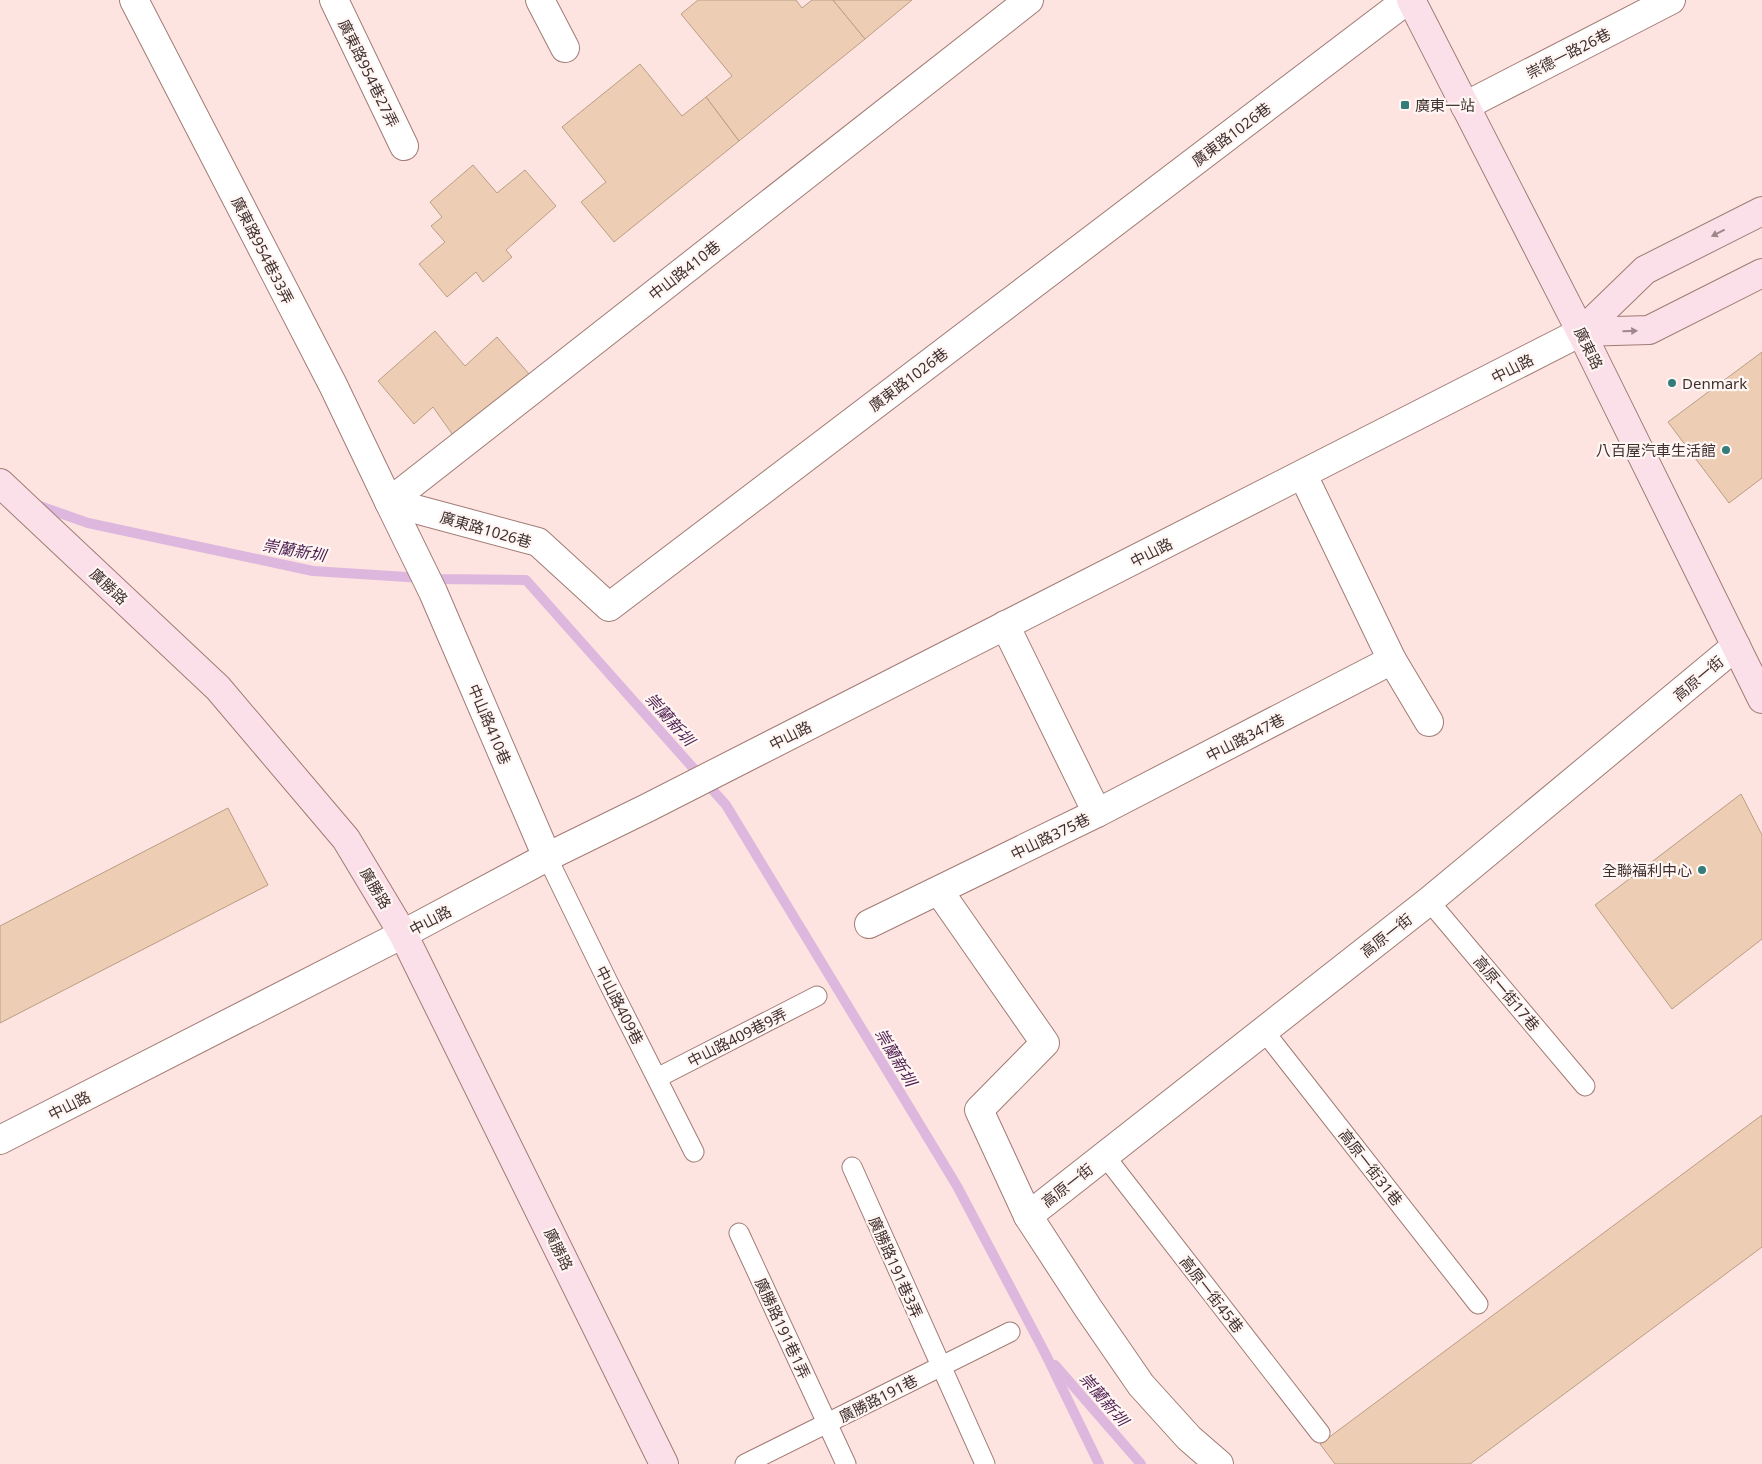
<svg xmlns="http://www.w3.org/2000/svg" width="1762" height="1464" font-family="'Noto Sans','Noto Sans TC',sans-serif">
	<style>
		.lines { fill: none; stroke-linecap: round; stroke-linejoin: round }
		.stream { stroke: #ddb7de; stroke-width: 10 }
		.building { fill: #edceb4; stroke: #ba9d84 }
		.lane-casing { stroke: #a17b74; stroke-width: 21 }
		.street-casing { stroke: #a17b74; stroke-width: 30 }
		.secondary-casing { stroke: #a17b74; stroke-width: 30 }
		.lane { stroke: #fff; stroke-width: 19 }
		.street { stroke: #fff; stroke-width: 28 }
		.secondary { stroke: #fbdfe9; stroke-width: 28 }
		.oneway { fill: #9e888b }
		.poi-dot { fill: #347c79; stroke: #fff6f4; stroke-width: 2 }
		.labels { text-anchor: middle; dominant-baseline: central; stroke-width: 4.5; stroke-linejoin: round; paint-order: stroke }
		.street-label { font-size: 15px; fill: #40302d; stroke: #fff6f4 }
		.poi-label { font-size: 15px; fill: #40302d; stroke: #fff6f4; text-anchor: start }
		.water-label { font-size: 16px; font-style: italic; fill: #512353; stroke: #fff6f4 }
	</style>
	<rect width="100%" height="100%" fill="#fee4e0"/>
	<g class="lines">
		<!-- stream -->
		<g class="stream">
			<path d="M37 505 88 523 313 571 438 579 526 580 726 805 957 1186 1045 1353 1099 1464"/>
			<path d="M1055 1365 1141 1464"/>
		</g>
	</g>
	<!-- building -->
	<g class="building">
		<path d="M698 0H796L802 8 812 0H833L865 39 739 141 706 97 732 76 681 14Z"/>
		<path d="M833 0H912L865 39Z"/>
		<path d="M640 64 682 116 706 97 739 141 614 242 581 202 606 182 562 127Z"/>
		<path d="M473 165 497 193 525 170 556 206 506 250 512 257 483 282 476 272 447 297 419 264 445 242 431 226 442 217 430 202Z"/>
		<path d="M435 331 465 366 497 337 529 374 455 438 433 407 414 424 378 381Z"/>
		<path d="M1762 352V478L1729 503 1668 422Z"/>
		<path d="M1741 794 1762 835V939L1672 1009 1595 905Z"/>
		<path d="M228 808 268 885 0 1023V926Z"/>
		<path d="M1762 1115V1247L1470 1464H1335L1320 1444Z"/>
	</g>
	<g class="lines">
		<!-- lane casing -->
		<g class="lane-casing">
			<g id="lane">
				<path d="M547 857 608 982 694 1152"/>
				<path d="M1429 901 1585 1086"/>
				<path d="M1264 1031 1478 1304"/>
				<path d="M657 1078 817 996"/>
				<path d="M1105 1156 1320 1433"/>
				<path d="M852 1167 985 1464"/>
				<path d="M739 1233 846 1464"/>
				<path d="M745 1464 1010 1332"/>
			</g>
		</g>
		<!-- street casing -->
		<g class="street-casing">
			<g id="street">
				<path d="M134 0 333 385 389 502 538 542 609 607 1407 0"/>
				<path d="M334 0 404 146"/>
				<path d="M540 0 565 48"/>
				<path d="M1465 106 1671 0"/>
				<path d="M1303 475 1392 660 1429 722"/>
				<path d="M1005 625 1097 813"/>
				<path d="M547 857 433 592 389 502 1029 0"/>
				<path d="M939 891 1045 1043 979 1110 1028 1216 1088 1308 1141 1385 1189 1438 1219 1464"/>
				<path d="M869 924 1097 813 1392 660"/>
				<path d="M0 1140 403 934 547 857 647 808 1581 332"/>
				<path d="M1028 1216 1429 901 1736 646"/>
			</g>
		</g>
		<!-- secondary casing -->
		<g class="secondary-casing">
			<g id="secondary">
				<path d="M1411 0 1581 332 1762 699"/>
				<path d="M1581 332 1645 270 1762 211"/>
				<path d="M1581 332 1649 330 1762 273"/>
				<path d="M0 483 218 688 346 839 403 934 664 1464"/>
			</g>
		</g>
		<!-- lane -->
		<use href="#lane" class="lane"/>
		<!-- street -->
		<use href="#street" class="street"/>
		<!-- secondary -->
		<use href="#secondary" class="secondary"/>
	</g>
	<!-- one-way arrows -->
	<defs><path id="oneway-solid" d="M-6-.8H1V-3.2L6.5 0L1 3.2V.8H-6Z" transform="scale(1.25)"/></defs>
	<g class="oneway">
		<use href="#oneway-solid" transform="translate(1718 233) rotate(153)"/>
		<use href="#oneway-solid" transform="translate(1630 331) rotate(-2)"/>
	</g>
	<!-- markers -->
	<g class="poi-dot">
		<rect x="1400" y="100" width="10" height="10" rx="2.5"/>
		<circle cx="1672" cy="383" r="5"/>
		<circle cx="1726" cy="450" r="5"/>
		<circle cx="1702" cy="870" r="5"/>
	</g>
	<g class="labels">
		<!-- street labels -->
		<g class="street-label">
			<text transform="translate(1568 53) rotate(-27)">崇德一路26巷</text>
			<text transform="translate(369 73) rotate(64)">廣東路954巷27弄</text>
			<text transform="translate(1231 134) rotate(-37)">廣東路1026巷</text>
			<text transform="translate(263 250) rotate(63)">廣東路954巷33弄</text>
			<text transform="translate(684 270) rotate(-38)">中山路410巷</text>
			<text transform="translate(1589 348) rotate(64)">廣東路</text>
			<text transform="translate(1512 368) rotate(-27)">中山路</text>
			<text transform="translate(908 379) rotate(-37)">廣東路1026巷</text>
			<text transform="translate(486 529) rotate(16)">廣東路1026巷</text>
			<text transform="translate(1151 552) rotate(-27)">中山路</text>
			<text transform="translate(109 586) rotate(43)">廣勝路</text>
			<text transform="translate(1698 678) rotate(-40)">高原一街</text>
			<text transform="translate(490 724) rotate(67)">中山路410巷</text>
			<text transform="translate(790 735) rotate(-27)">中山路</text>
			<text transform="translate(1245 737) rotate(-27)">中山路347巷</text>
			<text transform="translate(1050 836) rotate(-26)">中山路375巷</text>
			<text transform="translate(376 888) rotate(59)">廣勝路</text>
			<text transform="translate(430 920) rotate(-28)">中山路</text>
			<text transform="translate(1386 935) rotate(-38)">高原一街</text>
			<text transform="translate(1507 993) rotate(50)">高原一街17巷</text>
			<text transform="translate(620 1005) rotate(63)">中山路409巷</text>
			<text transform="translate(737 1037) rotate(-27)">中山路409巷9弄</text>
			<text transform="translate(69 1105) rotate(-27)">中山路</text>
			<text transform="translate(1371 1167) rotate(52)">高原一街31巷</text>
			<text transform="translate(1067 1185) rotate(-38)">高原一街</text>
			<text transform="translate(559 1249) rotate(64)">廣勝路</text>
			<text transform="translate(896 1267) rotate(66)">廣勝路191巷3弄</text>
			<text transform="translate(1212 1294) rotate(52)">高原一街45巷</text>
			<text transform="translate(783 1328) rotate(65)">廣勝路191巷1弄</text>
			<text transform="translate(878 1398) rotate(-27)">廣勝路191巷</text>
		</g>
		<!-- poi labels -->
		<g class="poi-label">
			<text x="1415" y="105">廣東一站</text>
			<text x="1682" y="383">Denmark</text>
			<text x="1716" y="450" text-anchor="end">八百屋汽車生活館</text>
			<text x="1692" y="870" text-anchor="end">全聯福利中心</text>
		</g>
		<!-- water labels -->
		<g class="water-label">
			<text transform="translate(294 550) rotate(10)">崇蘭新圳</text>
			<text transform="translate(670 719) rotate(48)">崇蘭新圳</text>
			<text transform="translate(896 1057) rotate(59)">崇蘭新圳</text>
			<text transform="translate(1104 1399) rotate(49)">崇蘭新圳</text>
		</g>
	</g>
</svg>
